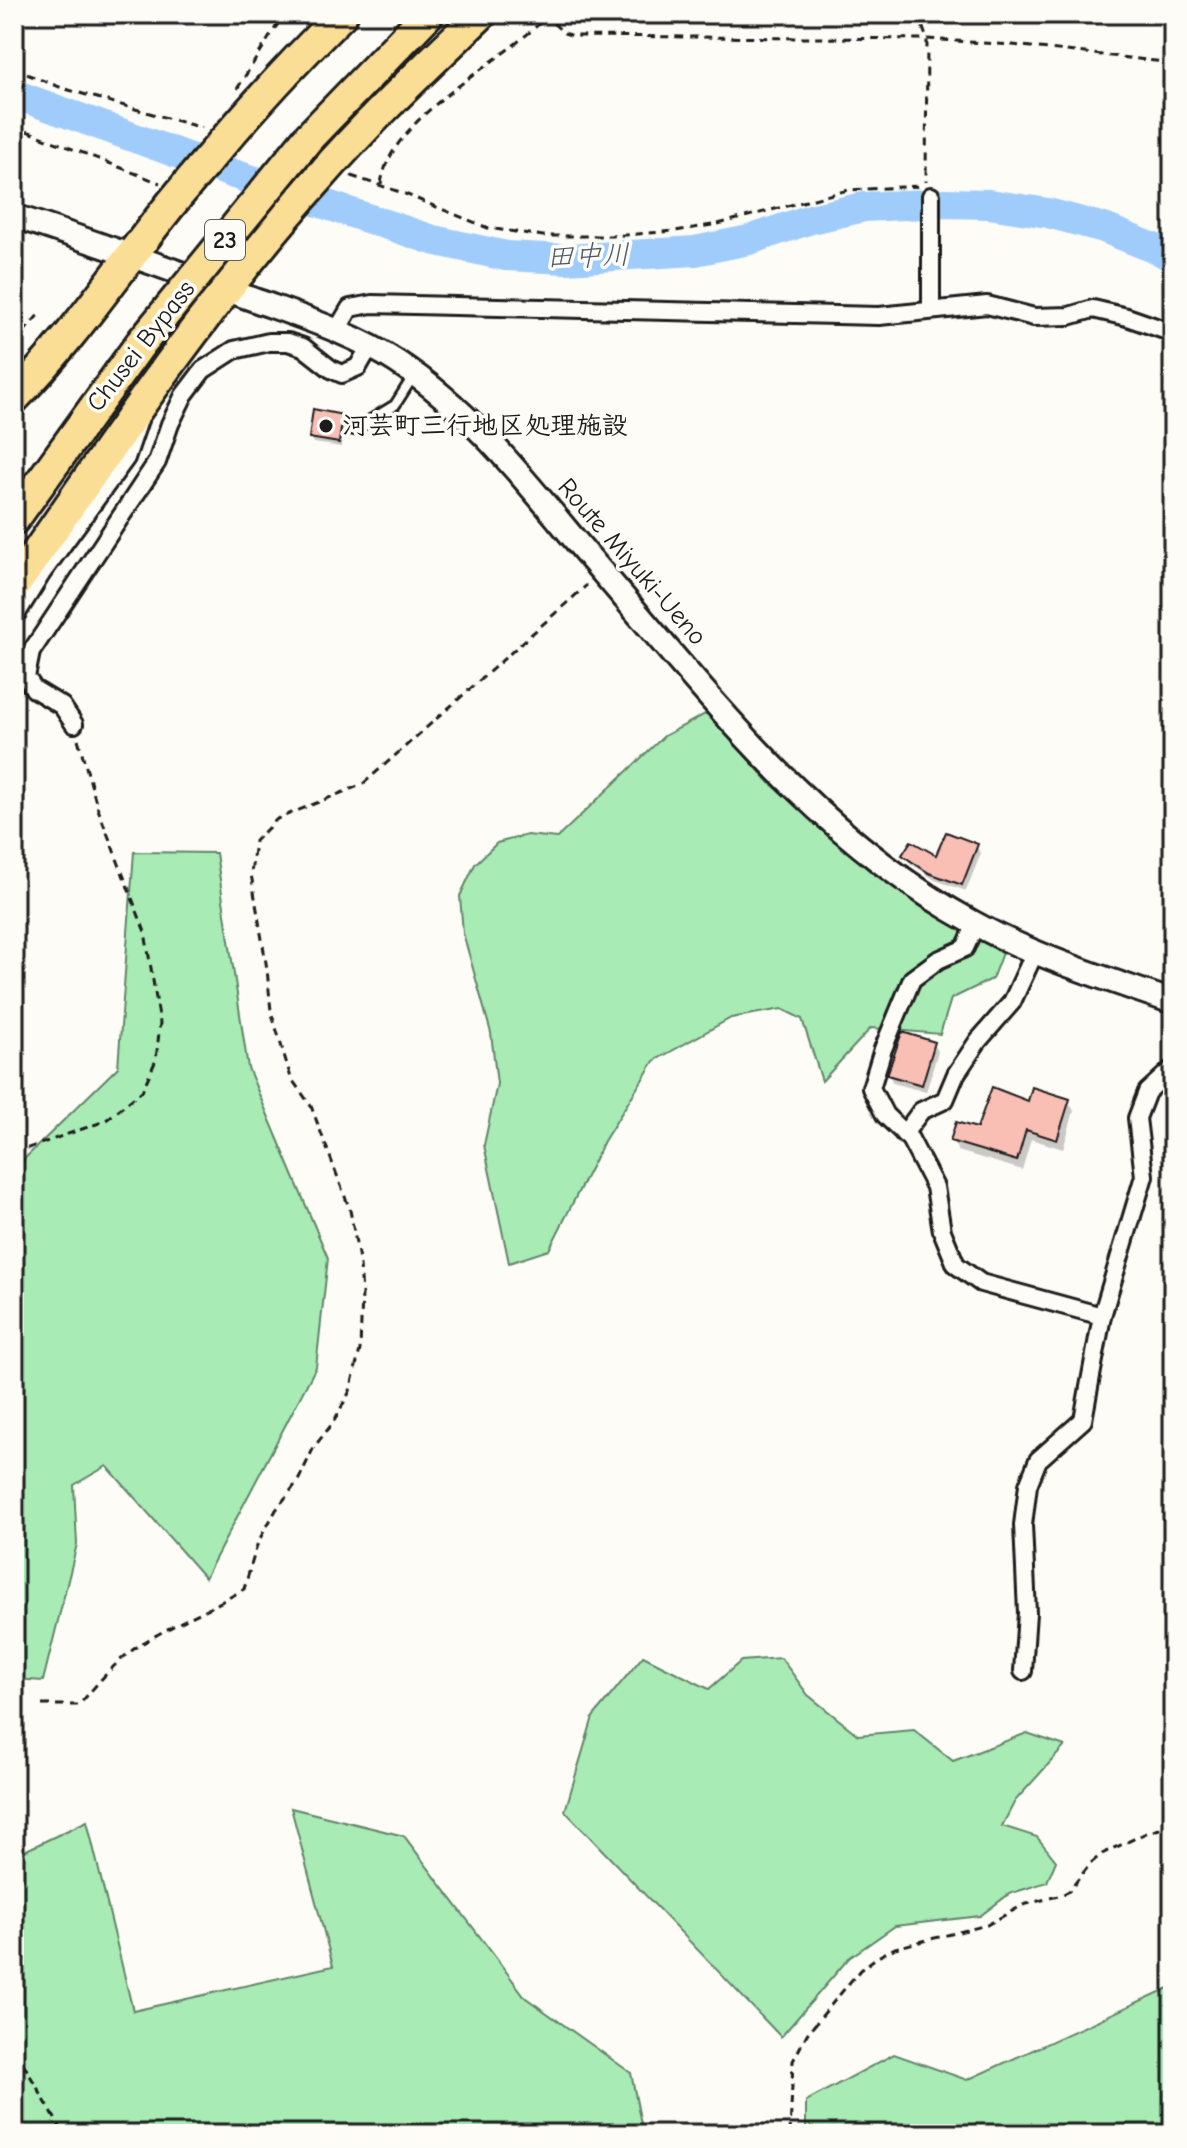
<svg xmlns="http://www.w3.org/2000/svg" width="1187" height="2148" font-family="'Comic Neue','Klee One',sans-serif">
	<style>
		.green { fill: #a8ebb5; stroke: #628468; stroke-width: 2 }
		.shadow { fill: #0003 }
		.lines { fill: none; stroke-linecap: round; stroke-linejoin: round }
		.river { stroke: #9fccfa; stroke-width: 30 }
		.building { fill: #f9beb4; stroke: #1c1c1c; stroke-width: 2 }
		.lane-casing { stroke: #1c1c1c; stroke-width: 14 }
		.street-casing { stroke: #1c1c1c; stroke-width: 22 }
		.secondary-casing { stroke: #1c1c1c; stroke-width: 28 }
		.highway-casing { stroke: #1c1c1c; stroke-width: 36 }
		.path { stroke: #1c1c1c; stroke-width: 3; stroke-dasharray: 8 6; stroke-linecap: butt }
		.lane { stroke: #fdfcf7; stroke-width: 8 }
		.street { stroke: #fdfcf7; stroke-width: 16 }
		.secondary { stroke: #fdfcf7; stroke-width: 22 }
		.highway { stroke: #fbde96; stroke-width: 30 }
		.highway-bridge-casing { stroke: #1c1c1c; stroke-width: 36; stroke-linecap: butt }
		.highway-bridge { stroke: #fbde96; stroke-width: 30 }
		.poi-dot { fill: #1c1c1c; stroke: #fdfcf7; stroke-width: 3 }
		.labels { text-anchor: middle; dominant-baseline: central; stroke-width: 7; stroke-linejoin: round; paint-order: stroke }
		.shield { fill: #fdfcf7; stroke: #605f5e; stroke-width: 2 }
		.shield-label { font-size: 24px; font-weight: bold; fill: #1c1c1c }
		.street-label { font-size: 26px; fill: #1c1c1c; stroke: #fdfcf7 }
		.poi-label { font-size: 26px; font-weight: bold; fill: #1c1c1c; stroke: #fdfcf7; text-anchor: start }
		.water-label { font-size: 28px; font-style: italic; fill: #4a5a6a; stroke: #fdfcf7 }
	</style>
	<rect width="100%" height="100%" fill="#fdfcf7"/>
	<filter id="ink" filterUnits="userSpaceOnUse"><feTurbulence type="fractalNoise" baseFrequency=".0125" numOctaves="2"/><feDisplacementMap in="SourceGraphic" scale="16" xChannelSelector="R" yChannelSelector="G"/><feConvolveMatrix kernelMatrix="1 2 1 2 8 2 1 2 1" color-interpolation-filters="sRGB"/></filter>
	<g filter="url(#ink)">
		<!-- green -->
		<g class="green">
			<path d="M707 713 769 782 871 872 924 909 1002 953 992 979 951 999 940 1034 871 1028 822 1081 802 1019 782 1009 731 1018 654 1061 604 1141 549 1250 509 1263 484 1145 497 1084 491 1033 463 933 460 896 475 864 497 843 527 835 557 838 664 736Z"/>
			<path d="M134 852 216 853 248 1068 328 1258 316 1367 205 1578 107 1466 74 1485 77 1544 43 1681 14 1679V1169L118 1067Z"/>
			<path d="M643 1656 709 1689 741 1661 781 1658 808 1695 858 1735 914 1730 953 1761 1027 1733 1065 1746 1015 1801 1002 1826 1037 1837 1056 1861 1047 1882 1009 1894 980 1916 895 1926 849 1958 781 2037 565 1811 593 1717Z"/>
			<path d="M291 1808 404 1836 526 1998 631 2073 643 2134H14V1856L87 1821 133 2011 333 1966Z"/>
			<path d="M1173 1986V2134H806V2101L894 2054 967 2080Z"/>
		</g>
		<!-- shadow -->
		<g class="shadow">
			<path d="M342 416 345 421 341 447 314 443 311 438Z"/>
			<path d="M976 846 981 853 966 891 935 880 909 862 905 855 937 858Z"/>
			<path d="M933 1043 938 1051 926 1092 893 1083 889 1075Z"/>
			<path d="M1068 1100 1074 1111 1063 1149 1031 1139 1022 1170 958 1151 952 1140 1029 1104Z"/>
		</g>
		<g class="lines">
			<!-- river -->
			<path class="river" d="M14 94 234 174 433 240 506 256 566 259 695 251 749 240 811 219 864 207 946 203 989 204 1048 213 1104 228 1161 251 1173 258"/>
		</g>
		<!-- building -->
		<g class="building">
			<path d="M313 409 343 415 339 443 309 438Z"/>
			<path d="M946 832 978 844 962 885 929 873 902 855 911 841 936 855Z"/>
			<path d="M902 1032 935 1042 922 1085 887 1075Z"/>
			<path d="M992 1087 1028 1101 1032 1087 1070 1099 1057 1140 1026 1130 1017 1161 950 1141 956 1122 977 1128Z"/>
		</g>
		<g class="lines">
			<!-- lane casing -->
			<g class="lane-casing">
				<path id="lane" d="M354 430 395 405 414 375"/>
			</g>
			<!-- street casing -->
			<g class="street-casing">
				<g id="street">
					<path d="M931 310V196"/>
					<path d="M337 330 350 308 372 304 879 316 987 305 1034 317 1069 316 1093 309 1127 317 1173 333"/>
					<path d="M14 618 42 573 126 458 139 420"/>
					<path d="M74 724 62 706 34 689 26 677 31 652 157 462 170 424 184 395 203 370 234 350 269 342H288L303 347 331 369 342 374 358 367 370 346"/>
					<path d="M976 924 965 948 938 960 912 979 883 1049 871 1088 885 1115 910 1139 935 1187 942 1231 956 1265 981 1283 1102 1316"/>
					<path d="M904 1134 921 1111 945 1100 956 1074 978 1041 1012 1002 1035 952"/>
					<path d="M1023 1671 1027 1613 1023 1525 1028 1485 1038 1460 1083 1420 1102 1316 1144 1176 1137 1118 1147 1092 1173 1068"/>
				</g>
			</g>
			<!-- secondary casing -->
			<g class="secondary-casing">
				<path id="secondary" d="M14 216C94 242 173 270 252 299 301 317 353 333 397 362 480 416 539 499 603 573 716 704 817 837 972 922 1035 957 1105 978 1173 1002"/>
			</g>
			<!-- highway casing -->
			<g class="highway-casing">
				<g id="highway">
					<path d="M309 137 428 14"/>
					<path d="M14 398C72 339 119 269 171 204 225 138 281 74 342 14"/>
					<path d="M14 519 141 343"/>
					<path d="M14 586C110 447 206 304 319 178 369 120 426 67 481 14"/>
				</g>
			</g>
			<!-- path -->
			<g class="path">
				<path d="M543 14 564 33 574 36 927 39 1013 45 1173 63"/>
				<path d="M918 14 927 39 926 182"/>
				<path d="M14 69 62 88 202 128"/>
				<path d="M237 89 284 14"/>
				<path d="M14 126 160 183"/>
				<path d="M351 176 400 192 488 228 543 236H612L675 231 718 224 848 190 920 186"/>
				<path d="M381 184C391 114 503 64 549 14"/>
				<path d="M14 343 41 312"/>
				<path d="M14 1153 105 1121 142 1091 156 1060 160 1023 145 932 98 809 78 739"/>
				<path d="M42 1705H79C98 1683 118 1658 143 1643 175 1623 211 1609 244 1589L258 1542 276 1510 298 1481 314 1447 333 1423 350 1391 360 1350 362 1293 360 1265 350 1210 311 1106 291 1078 271 1011 267 969 251 874 255 841 277 819 363 784 587 585"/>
				<path d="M14 2053 24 2065 64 2134"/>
				<path d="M790 2134 793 2061 807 2034 860 1970 876 1958 895 1948 987 1925 1023 1905 1062 1895 1069 1891 1091 1863 1102 1854 1146 1833 1173 1825"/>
			</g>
			<!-- lane -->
			<use href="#lane" class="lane"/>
			<!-- street -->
			<use href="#street" class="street"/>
			<!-- secondary -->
			<use href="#secondary" class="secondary"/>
			<!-- highway -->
			<use href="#highway" class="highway"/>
			<!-- highway-bridge casing -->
			<g class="highway-bridge-casing">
				<path id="highway-bridge" d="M141 343 309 137"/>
			</g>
			<!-- highway-bridge -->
			<use href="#highway-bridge" class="highway-bridge"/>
		</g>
	</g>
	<!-- markers -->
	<circle class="poi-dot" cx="326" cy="426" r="8"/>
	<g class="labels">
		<!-- shield labels -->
		<rect class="shield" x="205" y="220" width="40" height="40" rx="6"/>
		<g class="shield-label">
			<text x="225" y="240">23</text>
		</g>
		<!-- street labels -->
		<g class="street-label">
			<text transform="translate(141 346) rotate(-52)">Chusei Bypass</text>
			<text transform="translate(632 562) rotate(49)">Route Miyuki-Ueno</text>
		</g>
		<!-- poi labels -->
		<g class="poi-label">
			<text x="342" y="426">河芸町三行地区処理施設</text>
		</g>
		<!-- water labels -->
		<g class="water-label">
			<text transform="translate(588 256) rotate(-2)">田中川</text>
		</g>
	</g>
	<!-- margin -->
	<rect width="1187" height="2148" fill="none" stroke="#fdfcf7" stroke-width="48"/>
	<rect x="24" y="24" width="1139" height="2100" fill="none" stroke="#1c1c1c" stroke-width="3" filter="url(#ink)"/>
</svg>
